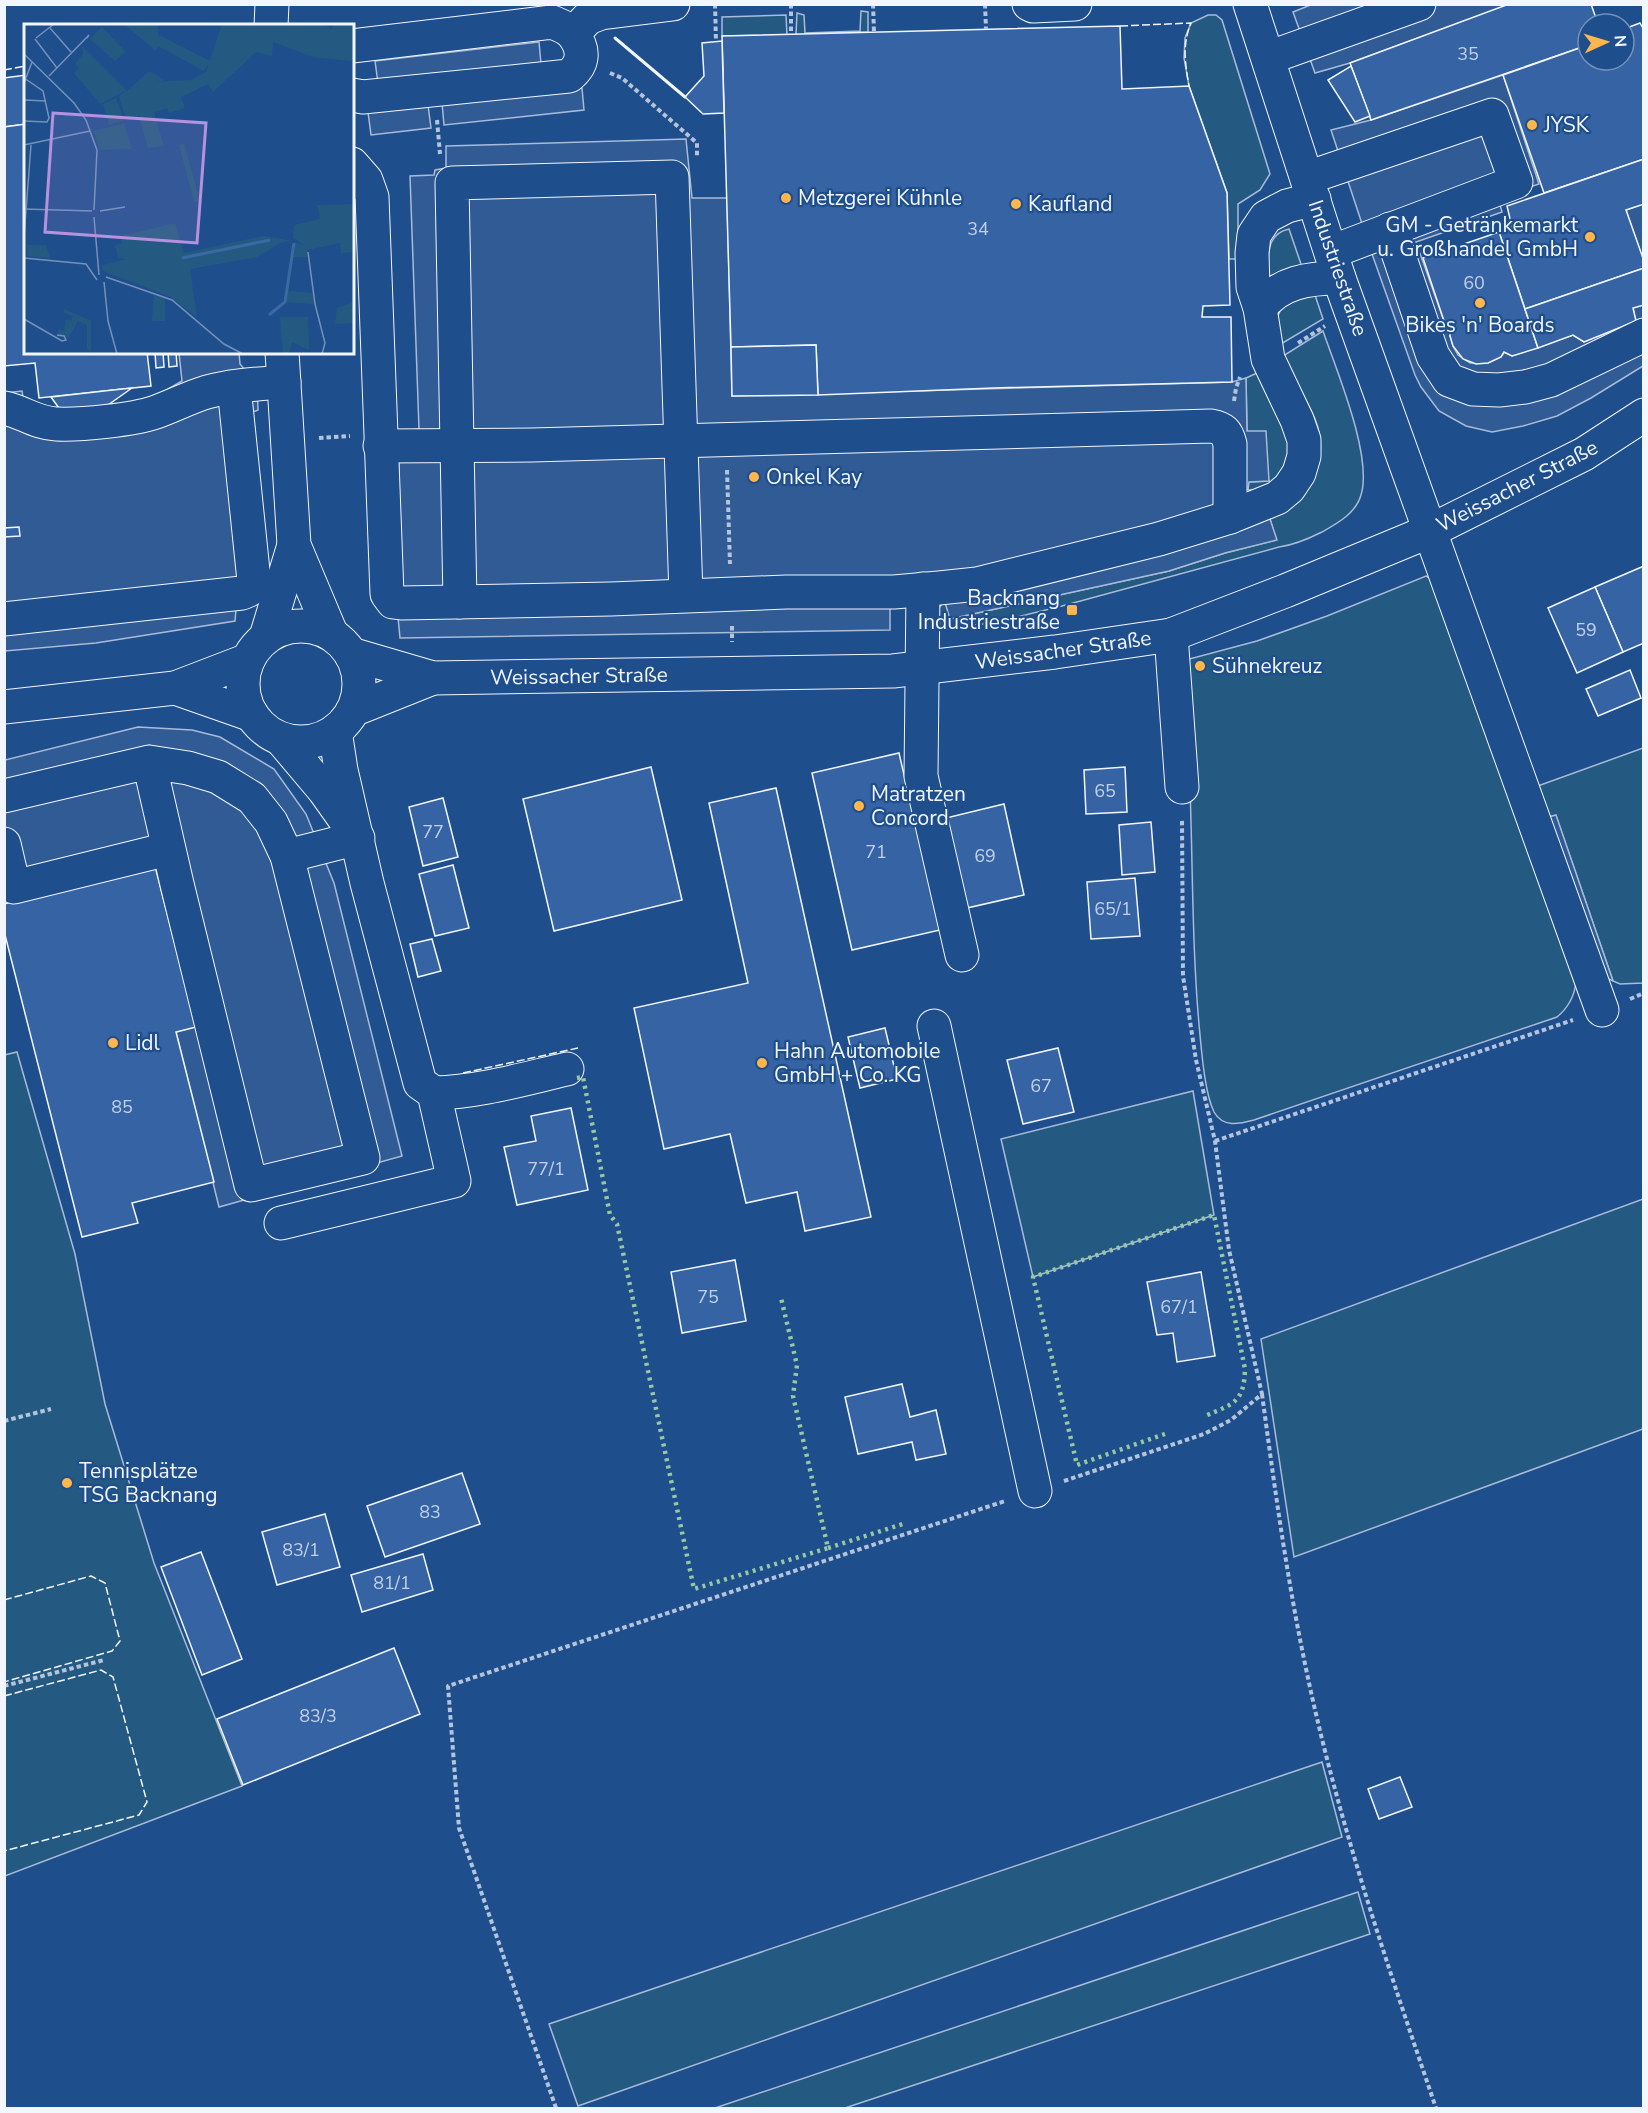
<svg xmlns="http://www.w3.org/2000/svg" width="1648" height="2113" font-family="'Nunito Sans',sans-serif">
	<style>
		.green { fill: #245a82; stroke: #a8bbd7; stroke-width: 1.5 }
		.parking { fill: #305b95; stroke: #a8bbd7; stroke-width: 1.5 }
		.building { fill: #3563a3; stroke: #f2f6ff; stroke-width: 1.5 }
		.lines { fill: none; stroke-linecap: round; stroke-linejoin: round }
		.minor-casing { stroke: #f2f6ff; stroke-width: 35 }
		.path { stroke: #b3c4dc; stroke-width: 4; stroke-dasharray: 4.5 3; stroke-linecap: butt }
		.minor { stroke: #1f4e8c; stroke-width: 33 }
		.hedge { stroke: #97c8a6; stroke-width: 4.5; stroke-dasharray: 3 4.5; stroke-linecap: butt }
		.fence { stroke: #f2f6ff; stroke-width: 1.5; stroke-dasharray: 8 3; stroke-linecap: butt }
		.wall { stroke: #f2f6ff; stroke-width: 3 }
		.poi-dot { fill: #ffb74d; stroke: #1f4e8c; stroke-width: 2 }
		.labels { text-anchor: middle; dominant-baseline: central; stroke-width: 4.5; stroke-linejoin: round; paint-order: stroke }
		.number-label { font-size: 18px; fill: #c3d1e8 }
		.poi-label { font-size: 21px; fill: #f2f6ff; stroke: #1f4e8c; text-anchor: start }
		.street-label { font-size: 21px; fill: #f2f6ff; stroke: #1f4e8c }
		.inset-river { fill: none; stroke: #3b69a3; stroke-width: 3 }
		.inset-road { fill: none; stroke: #7391ba; stroke-width: 1.5 }
		.view { fill: #b691df; fill-opacity: 0.15; stroke: #b691df; stroke-width: 3 }
		.inset-edge { fill: none; stroke: #f2f6ff; stroke-width: 3 }
	</style>
	<rect width="100%" height="100%" fill="#1f4e8c"/>
	<!-- green -->
	<g class="green">
		<path d="M861 11 868 12V32L796 35 797 13 804 15 805 33 860 31Z"/>
		<path d="M786 15 787 35 722 36V17Z"/>
		<path d="M1208 15H1216L1222 20 1270 174 1260 190 1238 204V259H1229L1227 193 1189 86 1184 58 1185 38 1191 23Z"/>
		<path d="M1289 229 1302 267 1270 279 1267 276C1269 257 1265 234 1289 229Z"/>
		<path d="M1315 295 1323 319 1281 344 1277 318 1284 302Z"/>
		<path d="M1323 331C1336 369 1373 456 1361 495 1356 513 1338 523 1322 532 1308 539 1295 545 1279 547L1062 606 997 622 932 631 934 616 945 599 950 619 1169 571 1225 553 1276 540 1270 519C1309 504 1331 459 1315 419 1306 398 1293 377 1283 356Z"/>
		<path d="M1257 373 1287 436C1293 457 1281 473 1268 489L1248 491V482L1269 481 1247 431 1246 378Z"/>
		<path d="M1426 576 1439 583 1576 983C1574 997 1568 1008 1557 1017L1254 1120C1239 1124 1223 1128 1214 1112 1205 1093 1202 1056 1200 1035 1192 954 1193 872 1190 789 1189 747 1182 704 1178 662L1257 641 1327 616Z"/>
		<path d="M1643 748V983L1620 984 1613 981 1556 816 1545 818 1535 787Z"/>
		<path d="M17 1052 75 1254 105 1404 154 1563 242 1786 5 1876 4 1055Z"/>
		<path d="M1193 1091 1214 1215 1033 1277 1001 1139Z"/>
		<path d="M1643 1199V1429L1294 1557 1261 1339Z"/>
		<path d="M1322 1762 1342 1837 578 2106 549 2024Z"/>
		<path d="M1358 1892 1370 1934 845 2108H715Z"/>
	</g>
	<!-- parking -->
	<g class="parking">
		<path d="M1313 4 1509 5 1350 63 1315 73 1293 12Z"/>
		<path d="M539 42 541 64 378 83 375 61Z"/>
		<path d="M1503 75 1539 184 1498 197 1502 212 1416 242 1445 324 1451 326 1450 336 1453 346 1458 355 1470 363H1488L1501 357 1504 352 1512 356 1573 335 1584 342 1636 321 1633 308 1643 305V366L1591 398 1557 416 1523 426 1492 432 1466 426 1439 411 1421 387 1415 375 1372 254 1331 130 1371 120Z"/>
		<path d="M582 88 584 110 444 125 442 103 510 94Z"/>
		<path d="M428 105 431 128 371 135 368 112Z"/>
		<path d="M686 139 692 198H727L732 396 1232 382 1246 378 1247 431H1266L1269 481 1249 482 1248 490 1268 489 1270 519 1277 540 1225 553 1169 571 950 619 944 599 890 607V630L400 638 398 617 401 584 398 432 419 429 410 176 434 175 435 170 446 168V146Z"/>
		<path d="M1643 204V260L1626 210Z"/>
		<path d="M179 353H239L240 364 257 384 258 410 253 412 235 621 96 643 5 651 4 393 22 391 24 404 38 411 121 405 158 395 182 381Z"/>
		<path d="M138 727 192 730 220 737 274 769 306 814 334 883 402 1156 219 1207 176 1032 195 1027 5 904V760Z"/>
		<path d="M1556 815 1613 981 1606 978 1533 821Z"/>
	</g>
	<!-- building -->
	<g class="building">
		<path d="M1509 4H1591L1598 24H1588V45L1371 120 1350 63Z"/>
		<path d="M1640 23 1644 30V159L1544 193 1503 75 1588 45V60H1624V29Z"/>
		<path d="M1120 26 1122 89 1189 86 1227 193 1230 305 1203 306 1202 317H1231L1232 382 993 388 818 395 816 345 731 347 722 36Z"/>
		<path d="M722 41 724 113 703 114 685 97 704 76 702 43Z"/>
		<path d="M1351 66 1370 116 1355 122 1328 80Z"/>
		<path d="M26 75V124L4 127V78Z"/>
		<path d="M26 124V352H147L151 386 39 398 35 363 4 366V127Z"/>
		<path d="M1644 159V204L1626 210 1644 261V268L1525 309 1499 232 1512 227 1507 206Z"/>
		<path d="M1499 232 1538 348 1512 356 1504 352 1501 357 1488 363 1476 364 1463 359 1453 346 1450 336 1451 326 1445 324 1423 258Z"/>
		<path d="M1644 268V305L1633 308 1636 321 1584 342 1573 335 1538 348 1525 309Z"/>
		<path d="M816 345 818 395 732 396 731 347Z"/>
		<path d="M155 352H163L164 367 156 368Z"/>
		<path d="M168 352H176L177 366 169 367Z"/>
		<path d="M132 388 74 429 51 397 113 390Z"/>
		<path d="M19 527 20 536 4 537V528Z"/>
		<path d="M1644 566V643L1623 652 1595 587Z"/>
		<path d="M1595 587 1623 652 1577 673 1548 608Z"/>
		<path d="M1630 670 1641 698 1598 716 1586 689Z"/>
		<path d="M899 753 940 930 852 950 812 773Z"/>
		<path d="M651 767 682 900 554 931 523 799Z"/>
		<path d="M1125 767 1127 812 1086 814 1084 770Z"/>
		<path d="M776 788 871 1217 805 1231 797 1192 746 1203 730 1134 664 1149 634 1008 748 983 709 803Z"/>
		<path d="M443 798 458 857 423 866 409 807Z"/>
		<path d="M1004 804 1024 895 967 908 946 818Z"/>
		<path d="M1151 822 1155 872 1122 875 1119 825Z"/>
		<path d="M453 865 469 928 435 936 419 874Z"/>
		<path d="M155 866 196 1027 176 1032 214 1182 132 1203 138 1223 82 1237 4 931V904Z"/>
		<path d="M1135 878 1140 936 1091 939 1087 882Z"/>
		<path d="M432 939 441 971 418 977 410 944Z"/>
		<path d="M885 1028 897 1079 860 1088 848 1037Z"/>
		<path d="M1058 1048 1074 1112 1023 1124 1007 1060Z"/>
		<path d="M571 1108 588 1190 517 1205 504 1147 536 1141 531 1116Z"/>
		<path d="M735 1260 746 1321 682 1333 671 1272Z"/>
		<path d="M1201 1272 1215 1356 1177 1362 1173 1333 1157 1335 1147 1282Z"/>
		<path d="M902 1384 910 1417 936 1410 946 1454 916 1460 912 1442 858 1454 845 1397Z"/>
		<path d="M462 1473 480 1524 385 1557 367 1506Z"/>
		<path d="M325 1514 340 1567 277 1585 262 1532Z"/>
		<path d="M201 1552 242 1659 202 1675 161 1567Z"/>
		<path d="M423 1554 433 1590 362 1612 351 1575Z"/>
		<path d="M394 1648 420 1714 243 1785 217 1719Z"/>
		<path d="M1400 1777 1412 1807 1379 1819 1368 1789Z"/>
	</g>
	<g class="lines">
		<!-- minor casing -->
		<g class="minor-casing">
			<g id="minor">
				<path d="M1029 4 1033 6 1075 4"/>
				<path d="M1250 4 1339 278 1602 1010"/>
				<path d="M271 26 272 4"/>
				<path d="M573 34 588 18 601 13 673 4"/>
				<path d="M352 46 552 22C559 25 568 28 573 34 585 50 584 64 569 76L363 97 352 95"/>
				<path d="M1268 58 1419 4"/>
				<path d="M352 164 366 180 372 197 387 594 393 602 401 603 611 599 786 592H894L939 588 977 584 1159 539 1230 517 1277 498 1289 488 1299 473 1304 456V440L1297 420 1268 359 1260 308 1253 287 1252 253 1254 235 1266 217 1287 206 1314 199"/>
				<path d="M1307 178 1492 115 1516 182 1331 252"/>
				<path d="M1390 229 1433 356 1449 380 1473 389 1499 390 1525 387 1551 380 1644 335"/>
				<path d="M1260 308C1279 282 1309 278 1339 278"/>
				<path d="M282 352 294 545 331 633"/>
				<path d="M4 408C24 412 35 423 56 424 81 425 133 420 156 412 173 406 190 397 207 392 232 385 259 384 284 382"/>
				<path d="M380 446 532 445 1211 426C1223 428 1227 432 1230 444V517"/>
				<path d="M923 589 921 776 962 955"/>
				<path d="M460 602 452 183 672 177 686 595"/>
				<path d="M4 619 242 593 249 590 254 583 253 571 234 387"/>
				<circle cx="301" cy="684" r="58"/>
				<path d="M1171 635 1182 787"/>
				<path d="M266 637 294 545"/>
				<path d="M351 654 433 678 893 671 1055 652 1171 635 1285 591 1430 531 1584 454 1644 415"/>
				<path d="M175 688 252 715"/>
				<path d="M4 707 175 688 248 660"/>
				<path d="M353 710 433 678"/>
				<path d="M281 739 324 790 346 821"/>
				<path d="M4 796 149 762 188 768 218 777 252 798 271 822 287 856 363 1158 251 1185 177 884 149 762"/>
				<path d="M4 844 14 887 168 849"/>
				<path d="M287 856 358 838"/>
				<path d="M934 1026 1035 1491"/>
				<path d="M434 1093C479 1092 523 1079 567 1069"/>
				<path d="M281 1223 454 1181 434 1093 420 1083 367 883 341 770 335 731"/>
			</g>
		</g>
		<!-- path -->
		<g class="path">
			<path d="M715 4 716 41"/>
			<path d="M791 4V34"/>
			<path d="M873 4 874 32"/>
			<path d="M985 4 986 29"/>
			<path d="M610 73 622 78 697 143V158"/>
			<path d="M437 120 440 154"/>
			<path d="M1298 343 1325 326"/>
			<path d="M1234 401 1236 388 1240 377"/>
			<path d="M319 438 350 436"/>
			<path d="M727 470 730 564"/>
			<path d="M732 626V642"/>
			<path d="M1630 999 1644 993"/>
			<path d="M1215 1141 1573 1020"/>
			<path d="M1262 1394C1274 1483 1286 1572 1304 1659 1335 1812 1386 1961 1436 2108"/>
			<path d="M4 1421 51 1409"/>
			<path d="M1064 1481 1204 1434 1231 1420 1262 1394 1229 1250 1215 1141 1196 1060 1183 976 1182 818"/>
			<path d="M4 1686 104 1660"/>
			<path d="M556 2108 459 1828 448 1686 1005 1501"/>
		</g>
		<!-- minor -->
		<use href="#minor" class="minor"/>
		<!-- hedge -->
		<g class="hedge">
			<path d="M577 1078 583 1077 610 1215 617 1224 694 1589 828 1548 793 1396 797 1365 781 1298"/>
			<path d="M1165 1434 1077 1465 1033 1277 1214 1215 1245 1369C1244 1403 1233 1404 1205 1416"/>
			<path d="M828 1548 906 1523"/>
		</g>
		<!-- fence -->
		<g class="fence">
			<path d="M1120 26 1191 23C1182 45 1185 63 1189 86"/>
			<path d="M4 70 26 66"/>
			<path d="M463 1073 578 1048"/>
			<path d="M4 1600 91 1576 105 1583 120 1641 112 1651 4 1682"/>
			<path d="M4 1696 101 1670 113 1677 147 1802 139 1815 4 1851"/>
		</g>
		<!-- wall -->
		<path class="wall" d="M615 38 685 97"/>
	</g>
	<!-- markers -->
	<g class="poi-dot">
		<circle cx="1532" cy="125" r="6"/>
		<circle cx="786" cy="198" r="6"/>
		<circle cx="1016" cy="204" r="6"/>
		<circle cx="1590" cy="237" r="6"/>
		<circle cx="1480" cy="303" r="6"/>
		<circle cx="754" cy="477" r="6"/>
		<rect x="1066" y="604" width="12" height="12" rx="3"/>
		<circle cx="1200" cy="666" r="6"/>
		<circle cx="859" cy="806" r="6"/>
		<circle cx="113" cy="1043" r="6"/>
		<circle cx="762" cy="1063" r="6"/>
		<circle cx="67" cy="1483" r="6"/>
	</g>
	<g class="labels">
		<!-- number labels -->
		<g class="number-label">
			<text x="1468" y="54">35</text>
			<text x="978" y="229">34</text>
			<text x="1474" y="283">60</text>
			<text x="1586" y="630">59</text>
			<text x="1105" y="791">65</text>
			<text x="433" y="832">77</text>
			<text x="876" y="852">71</text>
			<text x="985" y="856">69</text>
			<text x="1113" y="909">65/1</text>
			<text x="1041" y="1086">67</text>
			<text x="122" y="1107">85</text>
			<text x="546" y="1169">77/1</text>
			<text x="708" y="1297">75</text>
			<text x="1179" y="1307">67/1</text>
			<text x="430" y="1512">83</text>
			<text x="301" y="1550">83/1</text>
			<text x="392" y="1583">81/1</text>
			<text x="318" y="1716">83/3</text>
		</g>
		<!-- poi labels -->
		<g class="poi-label">
			<text x="1544" y="125">JYSK</text>
			<text x="798" y="198">Metzgerei Kühnle</text>
			<text x="1028" y="204">Kaufland</text>
			<text x="1578" y="225" text-anchor="end">GM - Getränkemarkt<tspan x="1578" dy="24">u. Großhandel GmbH</tspan></text>
			<text x="1480" y="325" text-anchor="middle">Bikes 'n' Boards</text>
			<text x="766" y="477">Onkel Kay</text>
			<text x="1060" y="598" text-anchor="end">Backnang<tspan x="1060" dy="24">Industriestraße</tspan></text>
			<text x="1212" y="666">Sühnekreuz</text>
			<text x="871" y="794">Matratzen<tspan x="871" dy="24">Concord</tspan></text>
			<text x="125" y="1043">Lidl</text>
			<text x="774" y="1051">Hahn Automobile<tspan x="774" dy="24">GmbH + Co. KG</tspan></text>
			<text x="79" y="1471">Tennisplätze<tspan x="79" dy="24">TSG Backnang</tspan></text>
		</g>
		<!-- street labels -->
		<g class="street-label">
			<text transform="translate(1338 268) rotate(71)">Industriestraße</text>
			<text transform="translate(1517 486) rotate(-27)">Weissacher Straße</text>
			<text transform="translate(1063 650) rotate(-8)">Weissacher Straße</text>
			<text transform="translate(579 676) rotate(-1)">Weissacher Straße</text>
		</g>
	</g>
	<!-- overview -->
	<g transform="translate(24 24)">
		<rect width="330" height="330" fill="#1f4e8c"/>
		<path d="M100 0H134V14L135 11 186 37 180 47 134 22 132 27ZM198 0H299L308 5 310 0H330V34L328 37 289 33 249 18 248 32 232 28 189 68 184 60 157 73 161 84 145 89 143 84 130 88 140 122 124 124 115 92 102 95 95 72 101 67 76 80 50 49 55 44 51 40 59 30 58 22 103 67 125 47 141 56 132 58 166 56 182 48ZM78 3 102 28 91 37 66 15ZM92 74 100 96 85 101 79 80ZM100 99 108 125 75 126 70 107ZM160 120 176 177 170 178 155 121ZM330 180 329 228 317 229 316 219 283 226V233H268L271 218 281 222 269 214 270 201 296 195 293 181ZM151 199 160 229 239 212 270 217 258 218 233 233 166 245 173 293 145 272 79 247 78 241 103 235 94 234 91 221 98 219 97 212ZM3 221H22L26 234 3 232ZM263 267 289 269 290 280 262 278ZM130 271 141 275V297H128ZM330 278V299L311 300 313 284ZM40 285 67 297V330L63 324V301L54 297 44 314 34 310 35 305 40 307 42 295 47 297 49 292 40 289ZM256 293H284L285 326 268 318 265 330H259Z" fill="#245a82"/>
		<path class="inset-river" d="M158 234 246 216M245 291 261 278 270 219"/>
		<path class="inset-road" d="M26 4 47 28M12 14 30 0M11 15 33 44M0 30 50 79 62 96 73 126 70 186M25 52 65 11 63 14M0 54 19 67 25 94 23 98 0 97M0 59 8 38M0 76 22 77M0 121 66 107M0 185 68 187M76 187 101 183M70 193 75 251M0 213 7 121M284 228 291 280 301 319 298 330M0 234 62 240 73 256M82 253 148 276 200 320 219 330M80 258 84 297 93 330M0 295 38 317 42 316 40 312 33 311"/>
		<path class="view" d="M29 89 182 99 173 219 21 208Z"/>
		<rect width="330" height="330" class="inset-edge"/>
	</g>
	<!-- border -->
	<rect width="1648" height="2113" fill="none" stroke="#f2f6ff" stroke-width="12"/>
	<!-- north arrow -->
	<g transform="translate(1606 42) rotate(86)"><circle r="28" fill="#1f4e8c" stroke="#7391ba" stroke-width="1.5"/>
	<path d="M0-4.5L10 22L0 15L-10 22Z" fill="#ffb74d"/>
	<text y="-9" font-size="16" font-weight="bold" text-anchor="middle" fill="#f2f6ff">N</text>
	</g>
</svg>
